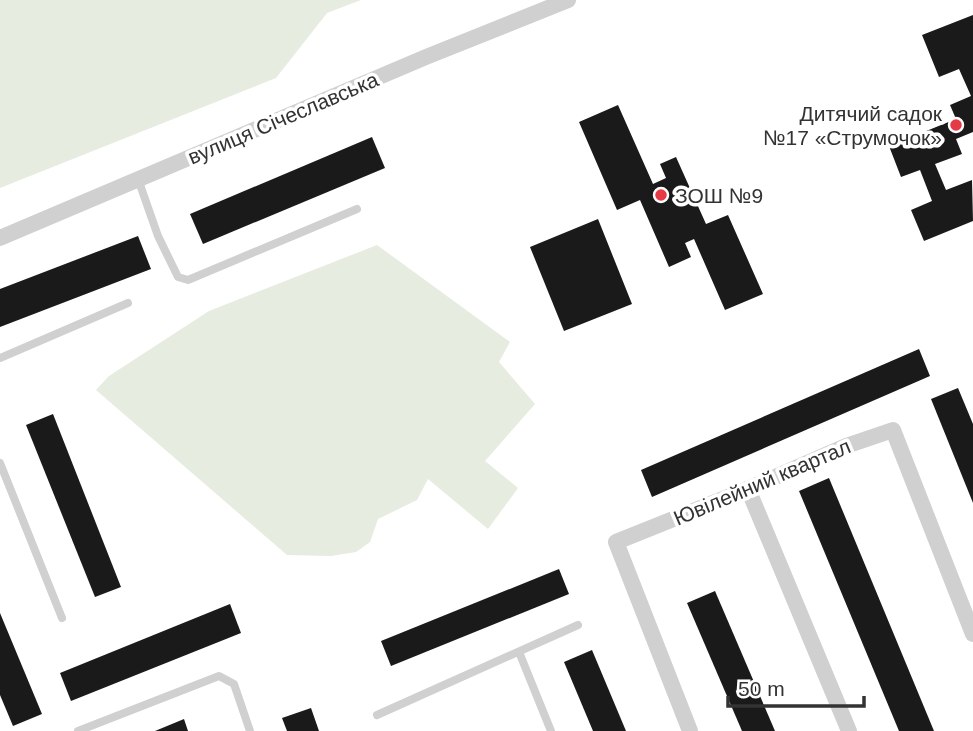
<svg xmlns="http://www.w3.org/2000/svg" width="973" height="731" font-family="Arial,sans-serif">
	<style>
		.green { fill: #e6ecdf }
		.building { fill: #1a1a1a }
		.lines { fill: none; stroke-linecap: round; stroke-linejoin: round }
		.lane { stroke: #d0d0d0; stroke-width: 8 }
		.street { stroke: #d0d0d0; stroke-width: 16 }
		.poi-dot { fill: #e63946; stroke: #fff; stroke-width: 2.5 }
		.labels { text-anchor: middle; dominant-baseline: central; stroke-width: 7; stroke-linejoin: round; paint-order: stroke }
		.poi-label { font-size: 21px; fill: #333; stroke: #fff; text-anchor: end }
		.street-label { font-size: 21px; fill: #333; stroke: #fff }
	</style>
	<rect width="100%" height="100%" fill="#fff"/>
	<!-- green -->
	<g class="green">
		<path d="M0 0H361L327 13 276 78 0 188Z"/>
		<path d="M377 245 510 342 499 362 535 404 485 461 518 488 488 529 428 479 417 500 378 519 370 542 356 552 331 556 287 555 96 390 109 376 209 311Z"/>
	</g>
	<!-- building -->
	<g class="building">
		<path d="M973 15V132L956 139 962 154 935 164 946 190 972 180 973 221 924 241 911 210 932 201 920 170 901 177 889 146 956 119 950 105 971 96 959 69 939 77 922 35Z"/>
		<path d="M618 105 653 184 666 178 660 164 676 157 706 224 728 215 763 294 725 310 694 239 685 243 691 257 669 267 640 200 617 210 579 122Z"/>
		<path d="M372 137 385 168 203 244 190 214Z"/>
		<path d="M598 219 632 304 564 331 530 247Z"/>
		<path d="M138 236 151 269 0 327V289Z"/>
		<path d="M919 349 930 376 652 497 641 470Z"/>
		<path d="M958 388 973 424V503L931 399Z"/>
		<path d="M53 414 121 587 95 597 26 425Z"/>
		<path d="M829 478 934 731H899L799 491Z"/>
		<path d="M559 569 569 594 391 666 381 641Z"/>
		<path d="M715 591 775 731H742L687 603Z"/>
		<path d="M230 604 241 633 71 701 60 673Z"/>
		<path d="M0 613 42 714 13 726 0 695Z"/>
		<path d="M592 650 626 731H593L564 662Z"/>
		<path d="M311 708 319 731H287L282 718Z"/>
		<path d="M184 719 188 731H155Z"/>
	</g>
	<g class="lines">
		<!-- lane -->
		<g class="lane">
			<path d="M138 179 158 236 178 277 188 280 357 209"/>
			<path d="M0 358 128 303"/>
			<path d="M0 463 62 618"/>
			<path d="M519 652 551 731"/>
			<path d="M377 715 578 625"/>
			<path d="M78 731 219 676 234 684 250 731"/>
		</g>
		<!-- street -->
		<g class="street">
			<path d="M0 238 426 57 568 0"/>
			<path d="M748 489 849 731"/>
			<path d="M690 731 616 542 748 489 846 446 893 430 973 634"/>
		</g>
	</g>
	<!-- markers -->
	<g class="poi-dot">
		<circle cx="956" cy="125" r="7"/>
		<circle cx="661" cy="195" r="7"/>
	</g>
	<g class="labels">
		<!-- poi labels -->
		<g class="poi-label">
			<text x="942" y="113">Дитячий садок<tspan x="942" dy="24">№17 «Струмочок»</tspan></text>
			<text x="675" y="195" text-anchor="start">ЗОШ №9</text>
		</g>
		<!-- street labels -->
		<g class="street-label">
			<text transform="translate(283 118) rotate(-23)">вулиця Січеславська</text>
			<text transform="translate(762 482) rotate(-23)">Ювілейний квартал</text>
		</g>
	</g>
	<!-- scale -->
	<path d="M728 696v10h136v-10" fill="none" stroke="#333333" stroke-width="3.5"/>
	<text x="738" y="696" font-size="21" fill="#333333" stroke="#ffffff" stroke-width="5" paint-order="stroke">50 m</text>
</svg>
